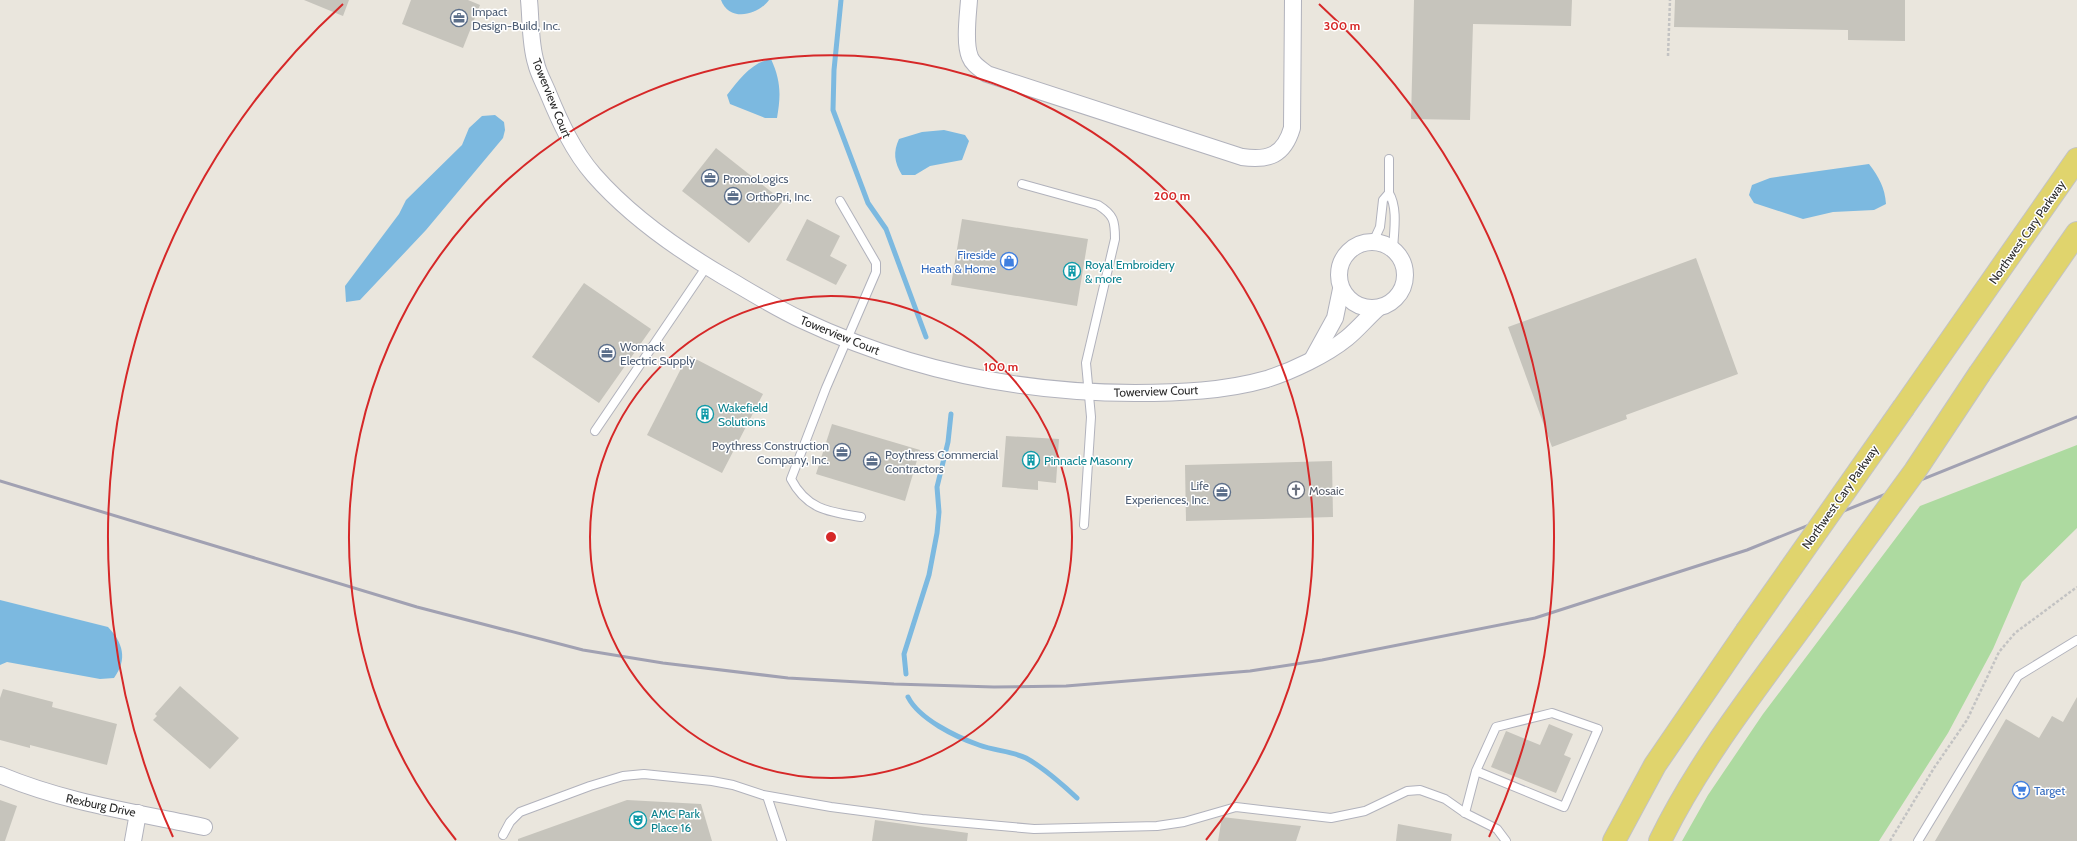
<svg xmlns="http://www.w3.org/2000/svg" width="2077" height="841" font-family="Cabin,sans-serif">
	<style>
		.green { fill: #addaa0 }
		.water { fill: #7cb9e0 }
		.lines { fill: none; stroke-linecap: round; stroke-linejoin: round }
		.stream { stroke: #7cb9e0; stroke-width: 5 }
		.building { fill: #c6c4bc }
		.service-casing { stroke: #b1b2bc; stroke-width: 10 }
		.minor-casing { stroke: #b1b2bc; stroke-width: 18 }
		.primary-casing { stroke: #c3c3c3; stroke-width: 24 }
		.path { stroke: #c3c3c3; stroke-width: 2.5; stroke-dasharray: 3 2; stroke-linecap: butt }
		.service { stroke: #fff; stroke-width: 8 }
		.minor { stroke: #fff; stroke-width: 16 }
		.primary { stroke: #e0d46d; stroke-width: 22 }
		.rail { stroke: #a1a1b2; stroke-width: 3 }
		.primary-bridge-casing { stroke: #c3c3c3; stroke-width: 24; stroke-linecap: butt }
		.primary-bridge { stroke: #e0d46d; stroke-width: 22 }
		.ring { fill: none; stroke: #d62828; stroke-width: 2 }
		.labels { text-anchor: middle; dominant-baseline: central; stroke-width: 3; stroke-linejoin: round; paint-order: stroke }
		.service-label { font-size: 12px; fill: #4e5e75; stroke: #fff; text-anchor: start }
		.street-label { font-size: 12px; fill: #2a2a2a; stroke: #fff }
		.shop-label { font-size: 12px; fill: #366cbe; stroke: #fff; text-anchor: end }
		.culture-label { font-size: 12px; fill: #0d838f; stroke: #fff; text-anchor: start }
		.worship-label { font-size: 12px; fill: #5b616d; stroke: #fff; text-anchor: start }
		.centre { fill: #d62828; stroke: #fff; stroke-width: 2 }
		.ring-label { font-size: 12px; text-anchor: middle; font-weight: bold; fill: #d62828; stroke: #fff; stroke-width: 3; stroke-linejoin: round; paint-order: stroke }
	</style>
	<rect width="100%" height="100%" fill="#eae6dd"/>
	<!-- green -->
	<path class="green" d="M2077 445V528L2022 582 1993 649 1948 733 1879 841H1682L1708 795 1763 714 1920 506Z"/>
	<!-- water -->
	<g class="water">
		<path d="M721 0H769C757 16 729 22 721 0Z"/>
		<path d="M771 59C781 81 781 95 777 118H765L730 104 727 95C739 80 752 62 771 59Z"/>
		<path d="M495 115 504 122 505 130 503 138 426 230 360 300 346 302 345 286 399 214 406 200 462 145 469 128 482 116Z"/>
		<path d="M944 130 965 135 969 141 962 160 930 166 915 175H902C894 162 893 152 899 139L922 132Z"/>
		<path d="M1869 164C1879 177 1885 188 1886 204L1874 210 1833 212 1803 219 1754 203 1749 195 1752 185 1770 178Z"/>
		<path d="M0 600 108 627C123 643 128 659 114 678L100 679 7 662 0 665Z"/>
	</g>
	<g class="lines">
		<!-- stream -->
		<g class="stream">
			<path d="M841 0 834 70 833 110 868 203 886 229 926 337"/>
			<path d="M906 674 904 654 929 575 937 533 939 512 937 487 948 442 951 414"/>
			<path d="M908 697C919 719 956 737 979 745 995 751 1012 751 1026 758 1044 768 1062 784 1077 798"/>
		</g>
	</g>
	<!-- building -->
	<g class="building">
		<path d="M304 0H349L343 16Z"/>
		<path d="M411 0H468L480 5 463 48 402 24Z"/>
		<path d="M1414 0H1572L1571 26 1473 24 1470 120 1411 119Z"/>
		<path d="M1675 0H1905V41L1848 40V30L1674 27Z"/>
		<path d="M716 148 783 201 749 243 682 191Z"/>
		<path d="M807 219 840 236 830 256 847 265 836 285 786 260Z"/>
		<path d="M962 219 1088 239 1077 306 951 285Z"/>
		<path d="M1696 258 1738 374 1626 415 1627 419 1552 447 1508 327Z"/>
		<path d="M584 283 651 329 599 403 532 357Z"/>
		<path d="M688 355 763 394 722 473 647 435Z"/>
		<path d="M832 424 920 450 905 501 816 474Z"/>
		<path d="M1006 436 1059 439 1056 483 1038 481V490L1002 487Z"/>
		<path d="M1332 461 1333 517 1186 521 1185 465Z"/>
		<path d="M180 686 239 738 210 769 153 720 157 716 155 714Z"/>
		<path d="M3 689 53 702 52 707 117 724 107 765 30 745V748L0 740V698Z"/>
		<path d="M2077 697V841H1935L2006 719 2039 738 2052 716 2063 722Z"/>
		<path d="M1549 724 1573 734 1564 755 1571 758 1556 793 1491 767 1506 731 1540 745Z"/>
		<path d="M0 800 17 806 5 841H0Z"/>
		<path d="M627 800 701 804 712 841H518V839Z"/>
		<path d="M1222 817 1301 826 1296 841H1218Z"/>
		<path d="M875 820 968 833 967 841H872Z"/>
		<path d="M1398 824 1452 834 1451 841H1396Z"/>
	</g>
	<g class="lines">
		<!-- service casing -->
		<g class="service-casing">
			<g id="service">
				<path d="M1022 184 1098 205C1114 215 1115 221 1115 239L1086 363 1091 417 1084 525"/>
				<path d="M1389 193V159"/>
				<path d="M840 201 876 263V272L826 388 791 479C807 510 830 512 861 517"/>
				<path d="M1373 242 1380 227 1383 200 1389 193C1398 208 1394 231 1393 249"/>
				<path d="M595 431 707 266"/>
				<path d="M767 796 782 841"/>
				<path d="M1465 813 1476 771 1564 807 1598 729 1552 713 1496 727 1476 771"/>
				<path d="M503 835 510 822 520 812 590 786 623 776 644 774 712 781 733 785 763 795 831 807 922 819 1034 829 1157 826 1184 822 1236 807 1331 818 1365 811 1407 791 1420 790 1445 799 1465 813 1497 829 1506 841"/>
				<path d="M1918 841 2018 676 2077 640"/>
			</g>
		</g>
		<!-- minor casing -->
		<g class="minor-casing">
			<g id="minor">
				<path d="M529 0C531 20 530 44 536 63 538 73 544 83 548 93 560 122 573 151 594 175 630 216 677 249 723 276 749 291 774 307 802 320 906 369 1020 393 1135 393 1179 393 1225 391 1267 379 1292 371 1326 355 1347 338 1358 329 1367 318 1377 309"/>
				<path d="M969 0C968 15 964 43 970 57 973 65 981 69 987 74L1242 157C1269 161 1284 155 1292 128L1293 0"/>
				<circle cx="1372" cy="275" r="33"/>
				<path d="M1313 358 1335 318 1341 289"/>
				<path d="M0 775C67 803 134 812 204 827"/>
				<path d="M133 841 138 813"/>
			</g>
		</g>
		<!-- primary casing -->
		<g class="primary-casing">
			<g id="primary">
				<path d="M1980 373 2077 233"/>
				<path d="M1904 407 2077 159"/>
				<path d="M1614 841 1655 765 1746 632"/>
				<path d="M1660 841C1701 757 1761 683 1815 608"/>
			</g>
		</g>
		<!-- path -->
		<g class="path">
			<path d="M1668 56 1670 0"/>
			<path d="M1890 841 1934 768 1967 720 1999 652 2015 633 2077 587"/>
		</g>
		<!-- service -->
		<use href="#service" class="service"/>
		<!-- minor -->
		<use href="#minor" class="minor"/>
		<!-- primary -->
		<use href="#primary" class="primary"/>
		<!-- rail -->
		<path class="rail" d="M0 481 417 607 583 650 663 663 788 678 894 684 994 687 1066 686 1250 671 1322 660 1535 618 1747 550 2077 417"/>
		<!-- primary-bridge casing -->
		<g class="primary-bridge-casing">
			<g id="primary-bridge">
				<path d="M1815 608 1915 471 1980 373"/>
				<path d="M1746 632 1904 407"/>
			</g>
		</g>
		<!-- primary-bridge -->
		<use href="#primary-bridge" class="primary-bridge"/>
	</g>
	<!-- distance rings -->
	<g class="ring">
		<circle cx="831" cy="537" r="241"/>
		<path d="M456 840A482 482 0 1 1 1206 840"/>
		<path d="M173 837A723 723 0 0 1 343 4M1319 4A723 723 0 0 1 1489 837"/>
	</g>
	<!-- icons -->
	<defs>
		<g id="office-ring" transform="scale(0.9)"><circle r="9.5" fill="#fff" stroke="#5c6f8a" stroke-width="1.5"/><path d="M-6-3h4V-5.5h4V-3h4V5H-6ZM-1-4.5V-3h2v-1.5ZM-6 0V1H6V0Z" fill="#5c6f8a"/></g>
		<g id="shop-ring" transform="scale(0.9)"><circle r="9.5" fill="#fff" stroke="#3f7fe0" stroke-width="1.5"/><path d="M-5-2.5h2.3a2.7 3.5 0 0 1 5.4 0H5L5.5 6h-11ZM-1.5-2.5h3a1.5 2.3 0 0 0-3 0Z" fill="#3f7fe0"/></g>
		<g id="building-ring" transform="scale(0.9)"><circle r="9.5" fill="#fff" stroke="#0f9aa8" stroke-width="1.5"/><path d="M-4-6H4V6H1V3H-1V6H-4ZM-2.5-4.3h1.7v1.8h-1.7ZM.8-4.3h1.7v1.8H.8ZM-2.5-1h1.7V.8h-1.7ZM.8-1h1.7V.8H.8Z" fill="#0f9aa8"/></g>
		<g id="church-ring" transform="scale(0.9)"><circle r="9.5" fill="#fff" stroke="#6b7280" stroke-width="1.5"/><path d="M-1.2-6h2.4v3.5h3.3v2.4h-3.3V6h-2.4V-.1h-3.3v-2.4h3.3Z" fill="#6b7280"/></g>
		<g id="supermarket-ring" transform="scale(0.9)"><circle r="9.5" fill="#fff" stroke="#3f7fe0" stroke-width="1.5"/><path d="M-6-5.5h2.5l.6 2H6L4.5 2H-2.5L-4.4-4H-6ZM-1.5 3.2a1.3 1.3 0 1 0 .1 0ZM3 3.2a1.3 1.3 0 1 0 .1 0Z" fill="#3f7fe0"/></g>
		<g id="theatre-ring" transform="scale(0.9)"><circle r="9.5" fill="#fff" stroke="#0f9aa8" stroke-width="1.5"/><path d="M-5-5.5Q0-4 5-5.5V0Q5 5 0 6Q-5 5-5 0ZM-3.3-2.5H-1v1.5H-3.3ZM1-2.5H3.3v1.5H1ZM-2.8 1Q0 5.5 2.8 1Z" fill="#0f9aa8"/></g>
	</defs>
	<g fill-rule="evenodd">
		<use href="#office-ring" x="459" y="18"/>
		<use href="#office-ring" x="710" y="178"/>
		<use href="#office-ring" x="733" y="196"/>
		<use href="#shop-ring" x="1009" y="261"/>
		<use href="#building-ring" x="1072" y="271"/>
		<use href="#office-ring" x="607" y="353"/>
		<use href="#building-ring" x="705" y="414"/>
		<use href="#office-ring" x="842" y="452"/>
		<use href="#building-ring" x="1031" y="460"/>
		<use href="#office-ring" x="872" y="461"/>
		<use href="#church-ring" x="1296" y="490"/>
		<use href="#office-ring" x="1222" y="492"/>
		<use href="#supermarket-ring" x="2021" y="790"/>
		<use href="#theatre-ring" x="638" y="820"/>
	</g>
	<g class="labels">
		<!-- service labels -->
		<g class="service-label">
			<text x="472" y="11">Impact<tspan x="472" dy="14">Design-Build, Inc.</tspan></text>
			<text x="723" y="178">PromoLogics</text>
			<text x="746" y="196">OrthoPri, Inc.</text>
			<text x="620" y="346">Womack<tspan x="620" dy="14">Electric Supply</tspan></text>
			<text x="829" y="445" text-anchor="end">Poythress Construction<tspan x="829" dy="14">Company, Inc.</tspan></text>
			<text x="885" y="454">Poythress Commercial<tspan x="885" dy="14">Contractors</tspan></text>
			<text x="1209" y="485" text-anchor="end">Life<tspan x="1209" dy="14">Experiences, Inc.</tspan></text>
		</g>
		<!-- street labels -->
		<g class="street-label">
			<text transform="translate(552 98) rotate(68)">Towerview Court</text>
			<text transform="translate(2027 232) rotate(-55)">Northwest Cary Parkway</text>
			<text transform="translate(840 335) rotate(22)">Towerview Court</text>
			<text transform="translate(1156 391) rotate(-2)">Towerview Court</text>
			<text transform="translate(1840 497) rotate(-55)">Northwest Cary Parkway</text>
			<text transform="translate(101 805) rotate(12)">Rexburg Drive</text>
		</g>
		<!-- shop labels -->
		<g class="shop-label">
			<text x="996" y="254">Fireside<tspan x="996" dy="14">Heath &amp; Home</tspan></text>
			<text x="2034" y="790" text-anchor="start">Target</text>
		</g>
		<!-- culture labels -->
		<g class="culture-label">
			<text x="1085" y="264">Royal Embroidery<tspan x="1085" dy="14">&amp; more</tspan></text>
			<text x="718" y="407">Wakefield<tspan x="718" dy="14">Solutions</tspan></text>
			<text x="1044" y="460">Pinnacle Masonry</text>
			<text x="651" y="813">AMC Park<tspan x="651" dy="14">Place 16</tspan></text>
		</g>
		<!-- worship labels -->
		<g class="worship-label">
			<text x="1309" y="490">Mosaic</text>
		</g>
	</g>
	<circle cx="831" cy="537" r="6" class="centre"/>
	<g class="ring-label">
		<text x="1342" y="30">300 m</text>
		<text x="1172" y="200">200 m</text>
		<text x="1001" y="371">100 m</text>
	</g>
</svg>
